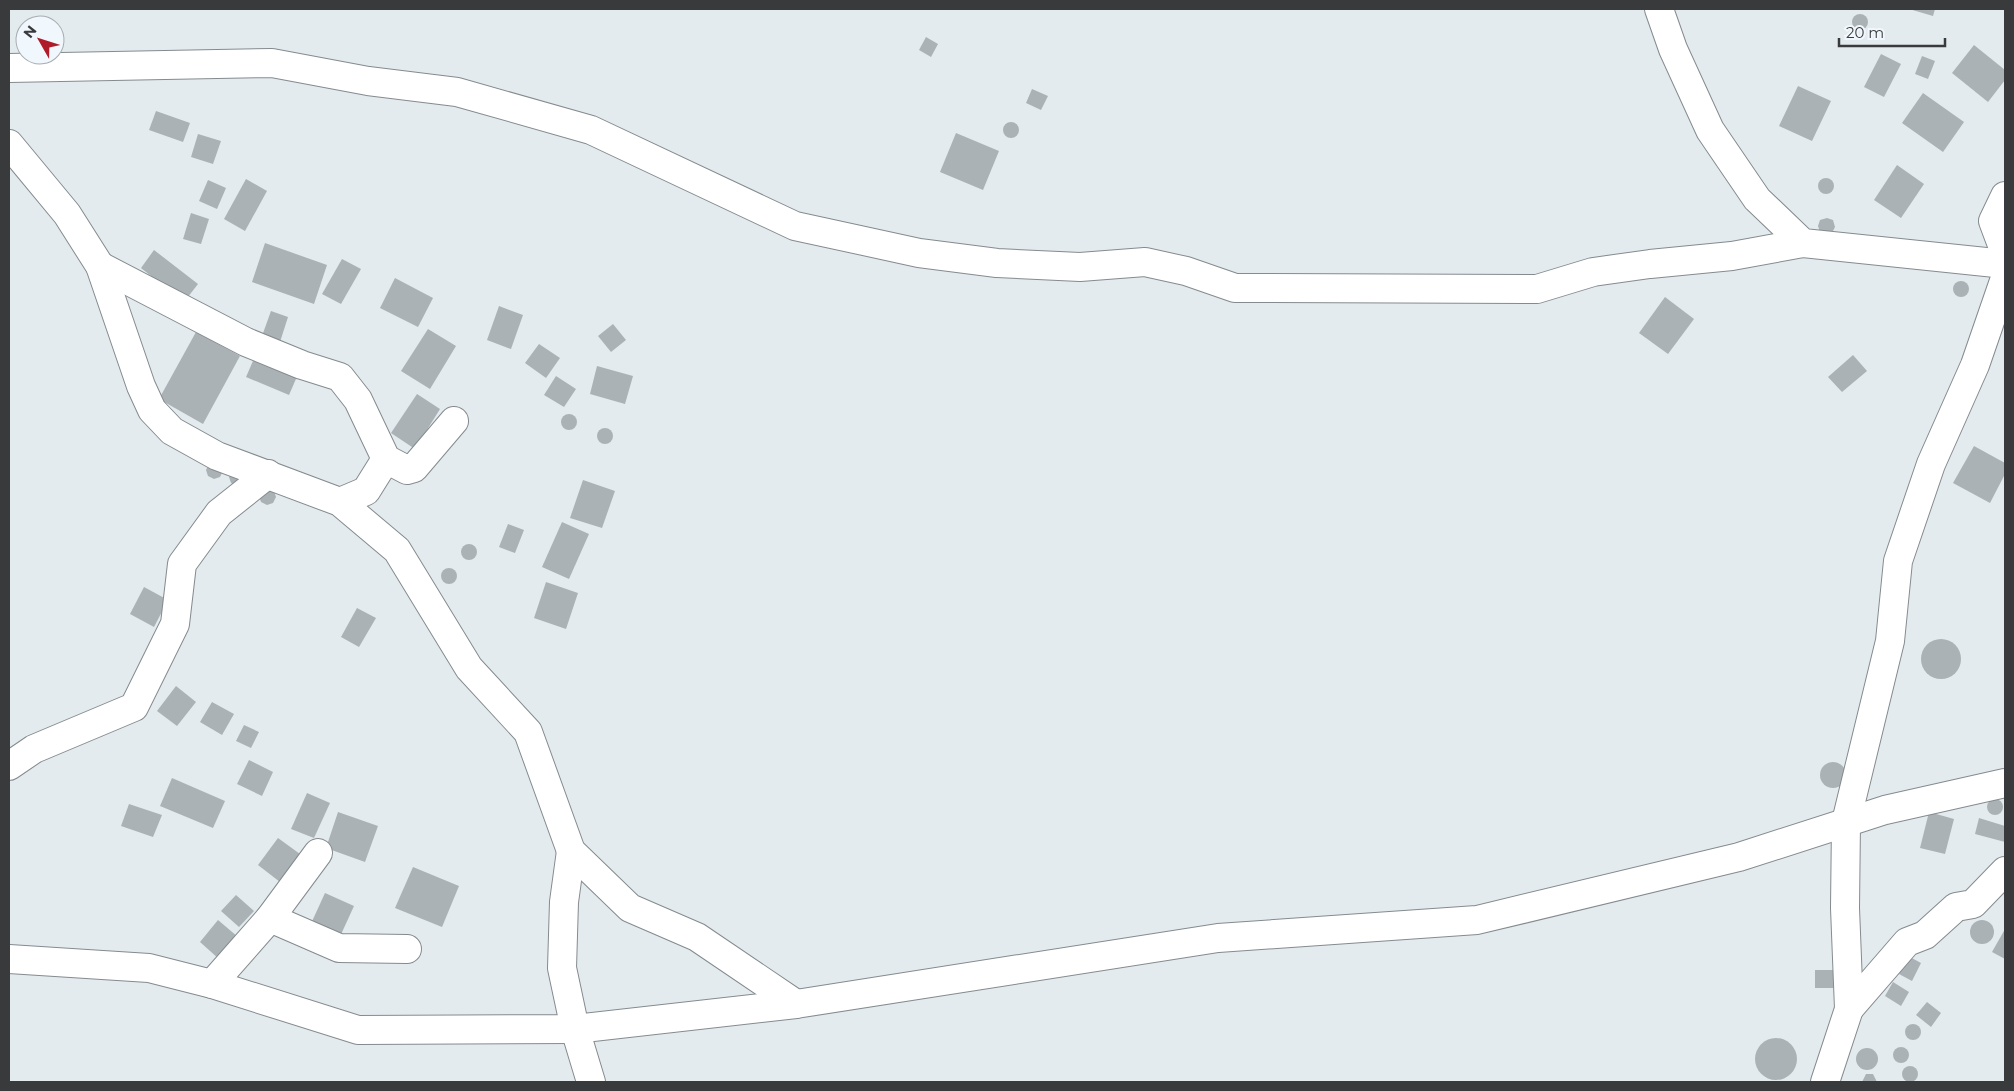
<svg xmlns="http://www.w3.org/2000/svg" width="2014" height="1091" font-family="Montserrat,sans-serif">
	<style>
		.building { fill: #abb2b6 }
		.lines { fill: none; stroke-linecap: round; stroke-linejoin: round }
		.street-casing { stroke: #848b8e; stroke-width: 30 }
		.street { stroke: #fff; stroke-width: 28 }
	</style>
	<rect width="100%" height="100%" fill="#e4ebef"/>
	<!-- building -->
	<g class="building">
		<path d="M1909 9H1935L1933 16Z"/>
		<circle cx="1860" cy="22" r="8"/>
		<path d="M926 37 938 44 931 57 919 50Z"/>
		<path d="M1974 45 2005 70V80L1988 102 1952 73Z"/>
		<path d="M1881 54 1901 64 1884 97 1864 87Z"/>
		<path d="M1922 56 1935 61 1928 79 1915 74Z"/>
		<path d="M1798 86 1831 101 1812 141 1779 126Z"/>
		<path d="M1032 89 1048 96 1041 110 1026 103Z"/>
		<path d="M1923 93 1964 122 1943 152 1902 123Z"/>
		<path d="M156 111 190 123 183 142 149 130Z"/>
		<circle cx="1011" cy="130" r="8"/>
		<path d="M956 133 999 151 983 190 940 172Z"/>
		<path d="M198 134 221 141 213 164 191 157Z"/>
		<path d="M1897 165 1924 184 1901 218 1874 200Z"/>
		<circle cx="1826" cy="186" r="8"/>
		<path d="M246 179 267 191 245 231 224 219Z"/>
		<path d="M208 180 226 188 217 209 199 201Z"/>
		<path d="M191 213 209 219 201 244 183 239Z"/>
		<path d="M1827 218 1833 220 1835 227 1832 233 1820 232 1818 226 1820 220Z"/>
		<path d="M265 243 327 265 314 304 252 282Z"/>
		<path d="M154 250 198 284 184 302 141 268Z"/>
		<path d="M342 259 361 269 341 304 322 294Z"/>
		<path d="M395 278 433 298 418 327 380 308Z"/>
		<circle cx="1961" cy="289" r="8"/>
		<path d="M1665 297 1694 319 1668 354 1639 333Z"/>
		<path d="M499 306 523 315 511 349 487 340Z"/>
		<path d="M271 311 288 317 280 342 262 336Z"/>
		<path d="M613 324 626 340 611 352 598 336Z"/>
		<path d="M428 329 456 346 430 389 401 371Z"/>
		<path d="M196 332 240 356 203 424 159 399Z"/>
		<path d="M539 344 560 358 546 378 525 363Z"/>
		<path d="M256 354 299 372 289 395 246 377Z"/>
		<path d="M1853 355 1867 371 1842 392 1828 377Z"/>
		<path d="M597 366 633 376 625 404 590 394Z"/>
		<path d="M556 376 576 389 564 407 544 395Z"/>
		<path d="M417 394 440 409 415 449 391 433Z"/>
		<circle cx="569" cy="422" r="8"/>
		<circle cx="605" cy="436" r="8"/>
		<path d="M1974 446 2005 463V474L1990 503 1953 483Z"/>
		<path d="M209 464 223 471 220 477 214 479 208 476 206 470Z"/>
		<path d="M232 471 244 472 237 486 231 483 229 477Z"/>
		<path d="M583 480 615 491 602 528 570 518Z"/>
		<path d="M268 488 274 491 276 497 273 503 267 505 261 502 259 496Z"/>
		<path d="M562 522 589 534 569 579 542 567Z"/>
		<path d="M508 524 524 530 515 553 499 547Z"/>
		<circle cx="469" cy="552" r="8"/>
		<circle cx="449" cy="576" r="8"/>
		<path d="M546 582 578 593 566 629 534 618Z"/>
		<path d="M144 587 168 600 154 627 130 614Z"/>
		<path d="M357 608 376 618 359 647 341 637Z"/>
		<circle cx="1941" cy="659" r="20"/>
		<path d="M176 686 196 702 177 726 157 711Z"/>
		<path d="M212 702 234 714 222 735 200 722Z"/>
		<path d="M244 725 259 732 251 748 236 741Z"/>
		<path d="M249 760 273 772 262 796 237 784Z"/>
		<circle cx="1833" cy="775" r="13"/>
		<path d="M172 778 225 801 213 828 160 806Z"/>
		<path d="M307 793 330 803 314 838 291 829Z"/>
		<circle cx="1995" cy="807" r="8"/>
		<path d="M129 804 162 815 153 837 121 826Z"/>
		<path d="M338 812 378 826 365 862 326 848Z"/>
		<path d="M1929 812 1954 819 1945 854 1920 848Z"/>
		<path d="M1979 818 2005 826V842L1975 834Z"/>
		<path d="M278 838 300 854 280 882 258 865Z"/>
		<path d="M413 867 459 886 442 927 395 908Z"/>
		<path d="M325 893 354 906 338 941 309 928Z"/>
		<path d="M236 895 254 911 239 927 221 911Z"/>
		<circle cx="1982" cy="932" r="12"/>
		<path d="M218 920 238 937 219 959 200 942Z"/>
		<path d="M2005 929V959L1992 952Z"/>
		<path d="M1908 956 1921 963 1912 981 1899 974Z"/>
		<rect x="1815" y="970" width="24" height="18"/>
		<path d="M1893 982 1909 992 1901 1006 1885 996Z"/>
		<path d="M1927 1002 1941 1013 1931 1027 1916 1015Z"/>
		<circle cx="1913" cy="1032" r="8"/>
		<circle cx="1776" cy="1059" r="21"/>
		<circle cx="1901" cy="1055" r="8"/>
		<circle cx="1867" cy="1059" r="11"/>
		<circle cx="1910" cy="1074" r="8"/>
		<path d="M1866 1074H1873L1877 1082H1862Z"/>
	</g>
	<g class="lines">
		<!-- street casing -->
		<g class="street-casing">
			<g id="street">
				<path d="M1659 9 1673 49 1710 130 1757 199 1803 243 2005 264"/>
				<path d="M9 68 272 63 368 81 457 92 591 130 795 226 919 253 997 263 1080 267 1145 262 1186 271 1235 288 1537 289 1593 272 1650 264 1732 256 1803 243"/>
				<path d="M9 144 67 214 100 266 141 386 152 410 172 431 217 456 340 502 397 550 469 668 528 732 571 851 630 908 697 937 796 1004"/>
				<path d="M2005 196 1993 221 2005 253"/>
				<path d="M100 266 246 342 302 365 340 377 358 400 386 459 407 470 414 468 454 421"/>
				<path d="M340 502 366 491 386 459"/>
				<path d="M9 766 34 749 134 707 175 624 182 564 219 513 268 474"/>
				<path d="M571 851 564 902 562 968 575 1029 591 1082"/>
				<path d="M270 918 339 948 407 949"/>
				<path d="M9 959 149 968 212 984 358 1030 575 1029 796 1004 1218 938 1477 920 1739 857 1885 810 2005 783"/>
				<path d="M212 984 270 918 318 853"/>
				<path d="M1849 1009 1907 942 1925 935 1956 907 1973 904 2005 871"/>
				<path d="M1825 1082 1849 1009 1845 908 1846 822 1890 641 1898 561 1931 464 1975 365 2005 278"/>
			</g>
		</g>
		<!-- street -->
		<use href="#street" class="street"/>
	</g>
	<!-- border -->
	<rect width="2014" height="1091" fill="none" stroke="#383a3c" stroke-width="20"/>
	<!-- north arrow -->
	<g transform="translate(40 40) rotate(309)"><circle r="24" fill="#f1f8fd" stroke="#a7acb0"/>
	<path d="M0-4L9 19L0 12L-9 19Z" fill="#af1c29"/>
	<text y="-8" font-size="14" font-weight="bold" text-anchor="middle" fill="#383a3c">N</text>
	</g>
	<!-- scale -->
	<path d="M1839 38v8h106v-8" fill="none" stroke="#383a3c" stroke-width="2.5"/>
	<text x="1846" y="38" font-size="15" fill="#383a3c" stroke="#f1f8fd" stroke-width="4" paint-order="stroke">20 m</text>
</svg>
